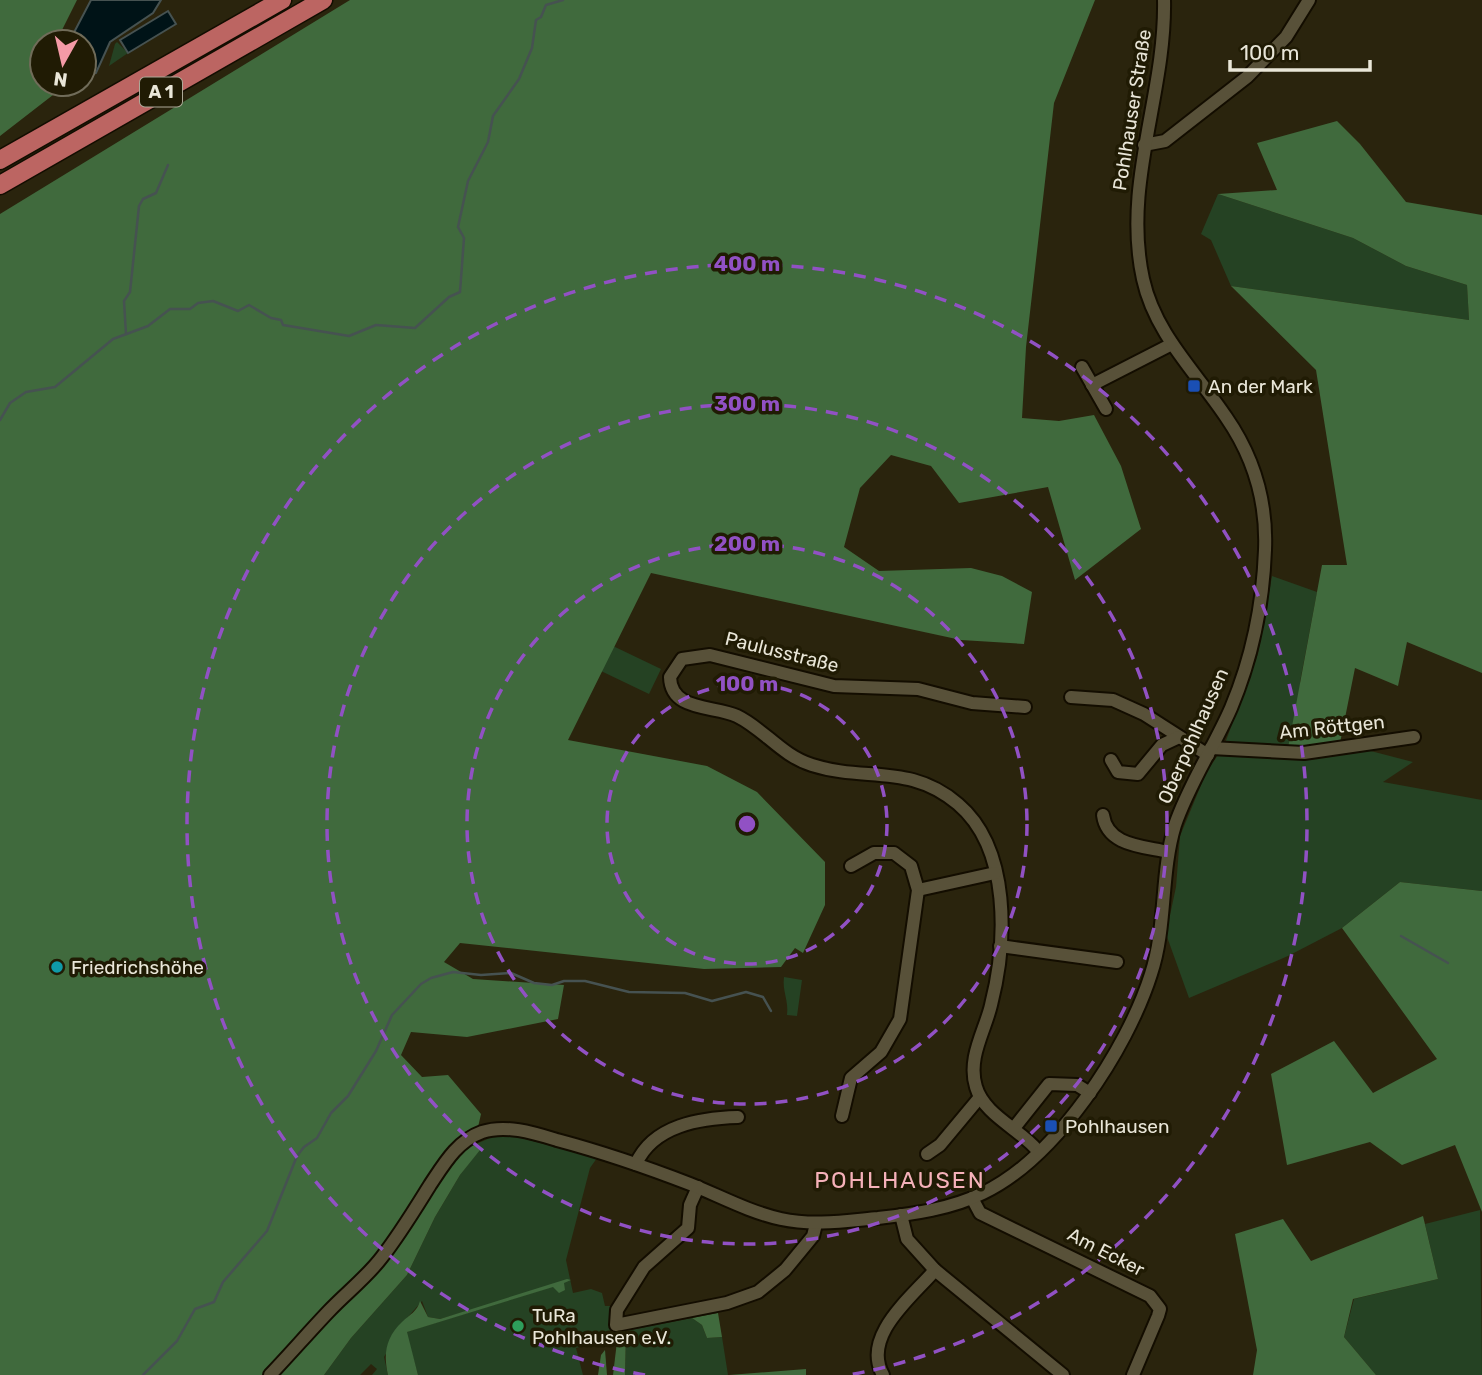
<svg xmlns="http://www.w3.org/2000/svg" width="1482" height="1375" font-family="Rubik,sans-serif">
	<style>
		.green { fill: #254223 }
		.forest { fill: #406a3d }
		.water { fill: #001317; stroke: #465251; stroke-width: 2 }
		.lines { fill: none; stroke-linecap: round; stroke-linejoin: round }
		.stream { stroke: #465251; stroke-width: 2.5 }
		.minor-casing { stroke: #130d00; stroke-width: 16 }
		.highway-casing { stroke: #130d00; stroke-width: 21 }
		.minor { stroke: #585139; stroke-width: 12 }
		.highway { stroke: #bc6562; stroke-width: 18 }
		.ring { fill: none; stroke: #9151c4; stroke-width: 3.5; stroke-dasharray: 12 9 }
		.transit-dot { fill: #1a4fb4; stroke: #201b04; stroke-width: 2.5 }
		.culture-dot { fill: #0f9aa8; stroke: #201b04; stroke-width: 2.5 }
		.leisure-dot { fill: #2e9e5b; stroke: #201b04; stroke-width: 2.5 }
		.labels { text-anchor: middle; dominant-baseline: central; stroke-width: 7; stroke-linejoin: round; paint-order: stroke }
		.shield { fill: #201b04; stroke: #ada998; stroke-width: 2 }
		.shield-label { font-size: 18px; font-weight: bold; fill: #e9e6d8 }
		.street-label { font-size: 19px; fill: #e9e6d8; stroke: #201b04 }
		.poi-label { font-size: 19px; fill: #e9e6d8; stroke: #201b04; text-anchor: start }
		.quarter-label { font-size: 23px; letter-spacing: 2px; fill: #f5b1b9; stroke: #201b04 }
		.centre { fill: #9151c4; stroke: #201b04; stroke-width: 3.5 }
		.ring-label { font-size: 21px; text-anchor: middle; font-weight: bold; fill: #9151c4; stroke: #201b04; stroke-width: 7; stroke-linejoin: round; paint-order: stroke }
	</style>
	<rect width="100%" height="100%" fill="#2a240d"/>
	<!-- green -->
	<g class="green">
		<path d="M117 42 128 53 109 66 115 44Z"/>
		<path d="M1218 194 1353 238 1406 266 1467 285 1469 320 1231 286 1211 240 1201 234Z"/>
		<path d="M1272 576 1317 592 1300 682 1340 743 1413 762 1383 782 1482 800V891L1400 882 1342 928 1288 956 1189 998 1166 934 1176 887 1180 836 1206 773 1224 746 1258 654Z"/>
		<path d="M613 646 661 669 649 694 601 671Z"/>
		<path d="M784 977 802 980 797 1016 787 1015C789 1001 782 991 784 977Z"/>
		<path d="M514 1136 597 1158 590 1168 566 1260 573 1293 591 1289 602 1293 605 1306H615L609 1339 576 1348 583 1375H418L406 1332 564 1283 440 1319 428 1317 422 1301 407 1318 384 1357 388 1375H372L377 1369 371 1364 360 1375H324L351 1338 407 1275 435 1217 460 1175 479 1150 474 1145 492 1137Z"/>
		<path d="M1480 1210 1482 1375H1376L1344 1337 1354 1299 1438 1279 1425 1224Z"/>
		<path d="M692 1318 702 1325 707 1338 722 1337 728 1375H625L626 1331Z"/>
	</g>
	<!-- forest -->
	<g class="forest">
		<path d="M0 0H77L56 42H42V84H62V88L0 136Z"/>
		<path d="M350 0H1095L1054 103 1026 347 1022 418 1059 421 1094 415 1121 466 1141 529 1075 580 1048 487 959 503 931 466 891 455 860 488 844 547 879 571 971 568 1002 576 1032 592 1024 644 961 640 651 573 568 740 707 766 757 792 825 862V905L803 953 795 948 781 967 704 969 460 943 444 962 473 979 564 985 558 1019 467 1037 411 1032 401 1055 422 1077 448 1075 481 1114 474 1145 480 1150 460 1175 435 1217 407 1275 351 1338 324 1375H0V214Z"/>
		<path d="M1337 121 1360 144 1406 202 1482 215V673L1407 642 1398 686 1355 668 1340 743 1306 749 1288 748 1322 565H1347L1316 370 1231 286 1469 320 1467 285 1406 266 1353 238 1218 194 1277 190 1257 143Z"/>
		<path d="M1400 882 1482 891V1212L1455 1145 1402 1165 1370 1142 1287 1165 1271 1074 1334 1041 1373 1093 1437 1059 1342 928Z"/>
		<path d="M1423 1216 1438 1279 1353 1299 1344 1337 1376 1375H1253L1257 1350 1235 1234 1283 1219 1311 1261Z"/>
		<path d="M567 1279 571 1280 564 1283 565 1290 559 1293 553 1287 407 1332 418 1375H388C383 1354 386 1337 402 1322 410 1314 417 1312 420 1301L428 1317 440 1319Z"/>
		<path d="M718 1313 722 1337 707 1338 702 1325 692 1318Z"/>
		<path d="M626 1331 625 1375H613L618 1333Z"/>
		<path d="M605 1350 607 1375H598L601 1355Z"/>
		<path d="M806 1369V1375H729Z"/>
	</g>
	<!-- water -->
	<g class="water">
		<path d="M91 0H161L153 13 110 42 96 73 84 77V42H69Z"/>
		<path d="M168 11 176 24 128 53 120 40Z"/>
	</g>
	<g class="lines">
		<!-- stream -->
		<g class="stream">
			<path d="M126 334 124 301 130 292 139 206 143 199 156 193 168 165"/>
			<path d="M0 420 10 403 26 392 55 387 113 339 148 326 170 309H190L198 303 213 301 238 311 249 305 271 318 281 320 283 325 349 336 376 325 415 328 449 297 460 292 464 238 458 227 468 181 488 142 493 116 519 79 532 48 536 20 541 17 546 5 563 0"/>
			<path d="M1401 936 1448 963"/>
			<path d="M143 1375 177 1341 195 1309 214 1302 223 1282 267 1231 297 1156 304 1147 317 1138 331 1113 348 1096 376 1051 392 1015 421 984 431 978 453 972 481 975 511 973 534 983 552 985 564 981H585L629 992 685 993 712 1001 746 992 763 997 771 1011"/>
		</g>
		<!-- minor casing -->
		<g class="minor-casing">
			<g id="minor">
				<path d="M1144 145 1165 141 1247 77 1286 37 1309 0"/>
				<path d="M1082 367 1106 409"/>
				<path d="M1092 385 1172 344"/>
				<path d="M1071 697 1113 700 1144 714 1208 755"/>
				<path d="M1025 707 972 703 918 689 834 686 710 655 682 659 670 677C671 712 714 705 737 716 764 729 782 756 812 765 865 782 910 763 958 804 1011 849 1007 943 991 1005 985 1031 967 1058 976 1087 984 1115 1020 1129 1038 1151"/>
				<path d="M1211 748 1304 753 1414 737"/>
				<path d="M1111 760 1118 772 1138 774 1162 745 1179 737"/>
				<path d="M1103 815C1107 846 1143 846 1168 852"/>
				<path d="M918 890 995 873"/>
				<path d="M1000 946 1117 962"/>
				<path d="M842 1116 851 1078 881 1052 900 1019 918 890 911 866 894 853H874L851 866"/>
				<path d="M1014 1128 1049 1084 1077 1085 1090 1093"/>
				<path d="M927 1154 940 1145 980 1097"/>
				<path d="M636 1164C653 1125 701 1118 738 1117"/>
				<path d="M698 1187 690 1205 688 1228 644 1267 617 1310 616 1325 727 1303 758 1292 785 1270 813 1236 816 1224"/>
				<path d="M972 1198 980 1213 1150 1296 1160 1309 1158 1316 1133 1375"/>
				<path d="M901 1215 907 1239 935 1270 1063 1375"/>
				<path d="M270 1375C290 1354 309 1332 329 1311 346 1293 367 1277 382 1257 400 1234 415 1209 430 1185 444 1164 457 1141 482 1132 506 1124 534 1133 557 1140 602 1152 646 1167 690 1184 720 1196 749 1212 781 1219 813 1226 845 1221 878 1218 913 1214 951 1209 983 1193 1056 1158 1127 1050 1151 974 1167 926 1160 874 1175 825 1189 784 1214 747 1231 708 1252 658 1263 604 1265 550 1267 502 1253 456 1226 417 1196 372 1155 334 1143 279 1122 184 1166 94 1164 0"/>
				<path d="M883 1375C861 1336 912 1297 935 1270"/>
			</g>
		</g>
		<!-- highway casing -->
		<g class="highway-casing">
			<g id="highway">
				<path d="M0 160 282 0"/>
				<path d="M0 185 323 0"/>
			</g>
		</g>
		<!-- minor -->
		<use href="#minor" class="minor"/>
		<!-- highway -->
		<use href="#highway" class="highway"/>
	</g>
	<!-- distance rings -->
	<g class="ring">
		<circle cx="747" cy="824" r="140"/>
		<circle cx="747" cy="824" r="280"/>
		<circle cx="747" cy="824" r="420"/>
		<path d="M645 1375A560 560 0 1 1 849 1375"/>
	</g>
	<!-- markers -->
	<g class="transit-dot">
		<rect x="1187" y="379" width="14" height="14" rx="3.5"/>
		<rect x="1044" y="1119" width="14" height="14" rx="3.5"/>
	</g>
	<circle class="culture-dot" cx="57" cy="967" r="7"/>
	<circle class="leisure-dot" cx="518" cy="1326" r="7"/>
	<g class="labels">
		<!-- shield labels -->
		<rect class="shield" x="140" y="77.5" width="42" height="29" rx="5"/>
		<g class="shield-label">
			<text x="161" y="92">A 1</text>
		</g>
		<!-- street labels -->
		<g class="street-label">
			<text transform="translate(1132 110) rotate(-81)">Pohlhauser Straße</text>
			<text transform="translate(782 652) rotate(14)">Paulusstraße</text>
			<text transform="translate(1332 727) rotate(-6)">Am Röttgen</text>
			<text transform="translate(1193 736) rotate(-66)">Oberpohlhausen</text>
			<text transform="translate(1106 1252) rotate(27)">Am Ecker</text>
		</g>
		<!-- poi labels -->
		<g class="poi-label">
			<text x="1208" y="386">An der Mark</text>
			<text x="71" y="967">Friedrichshöhe</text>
			<text x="1065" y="1126">Pohlhausen</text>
			<text x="532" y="1315">TuRa<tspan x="532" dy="22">Pohlhausen e.V.</tspan></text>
		</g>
		<!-- quarter labels -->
		<g class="quarter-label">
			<text x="900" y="1180">POHLHAUSEN</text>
		</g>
	</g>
	<circle cx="747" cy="824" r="10" class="centre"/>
	<g class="ring-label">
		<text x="747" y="271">400 m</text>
		<text x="747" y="411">300 m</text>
		<text x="747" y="551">200 m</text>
		<text x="747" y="691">100 m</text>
	</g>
	<!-- north arrow -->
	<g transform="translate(63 63) rotate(188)"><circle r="33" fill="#201b04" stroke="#706c59" stroke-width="2"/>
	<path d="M0-5L12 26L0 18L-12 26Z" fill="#f49aa7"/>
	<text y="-10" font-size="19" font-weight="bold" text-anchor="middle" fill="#e9e6d8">N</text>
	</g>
	<!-- scale -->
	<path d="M1230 60v10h140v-10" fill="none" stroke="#e9e6d8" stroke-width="3.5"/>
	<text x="1240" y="60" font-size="21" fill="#e9e6d8" stroke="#201b04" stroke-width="5" paint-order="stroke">100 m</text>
</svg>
